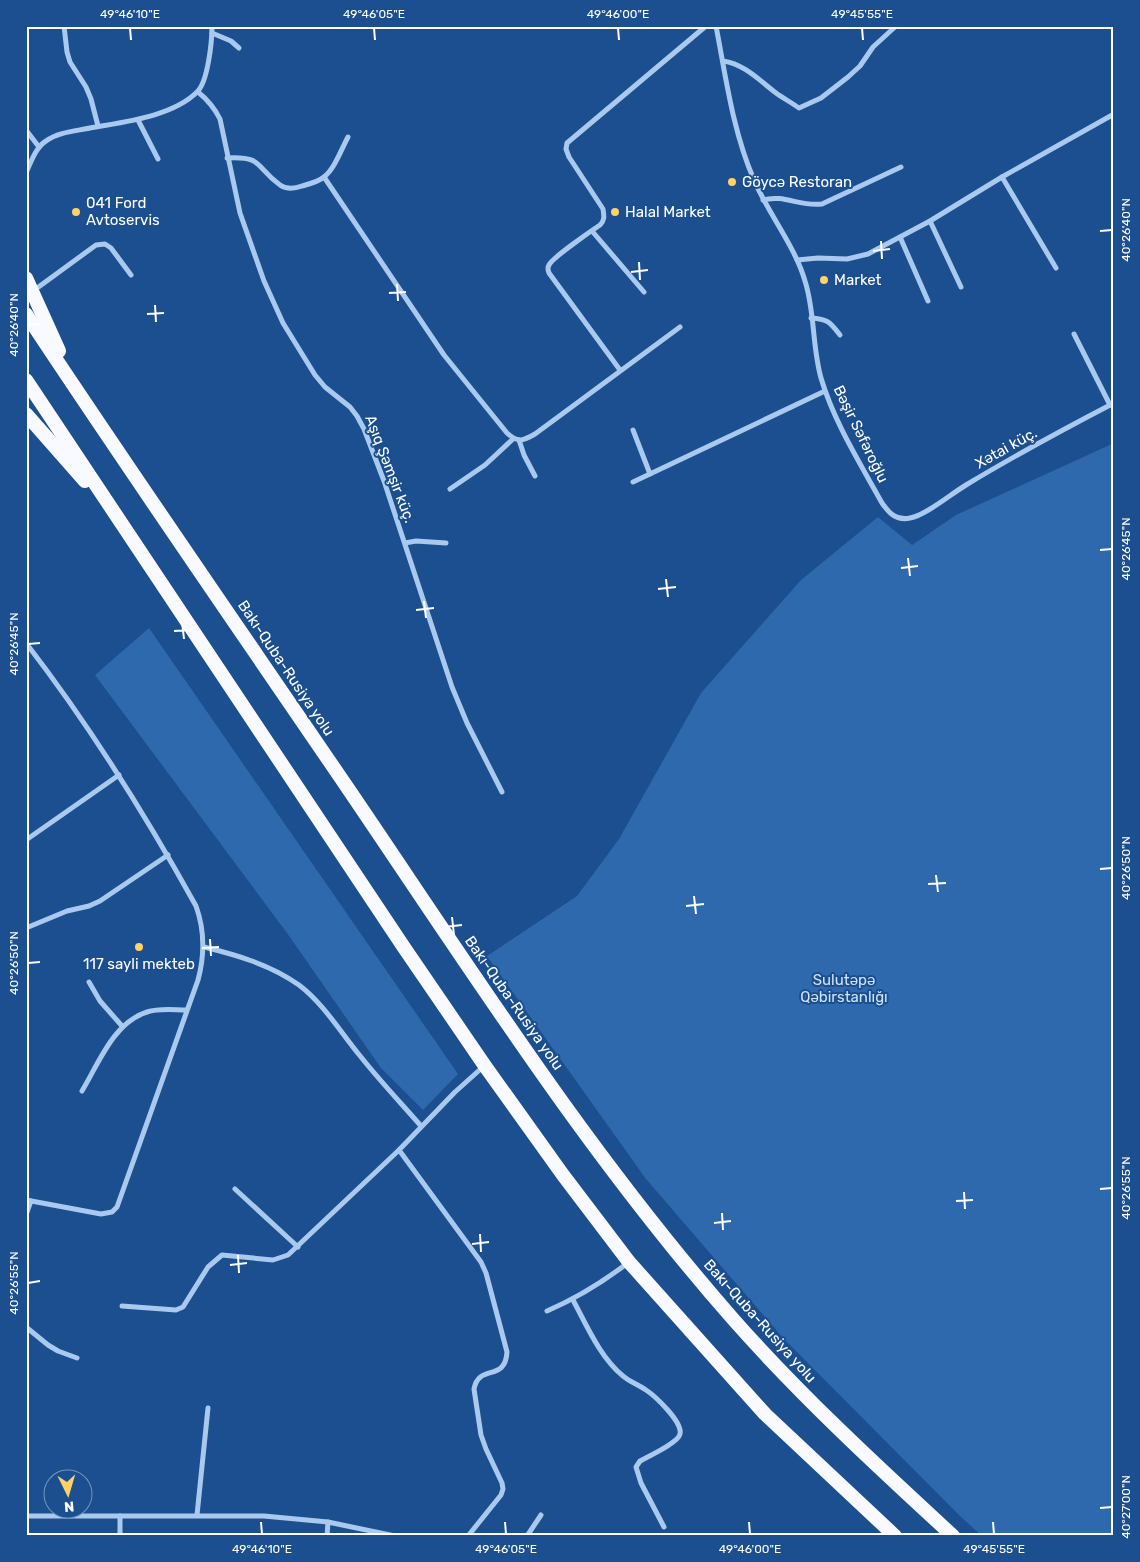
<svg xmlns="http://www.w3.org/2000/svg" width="1140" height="1562" font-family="Rubik,sans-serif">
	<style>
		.green { fill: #2e69ad }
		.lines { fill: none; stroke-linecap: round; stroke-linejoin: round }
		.minor { stroke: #a9c9ee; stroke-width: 5 }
		.trunk { stroke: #f8faff; stroke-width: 14 }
		.ticks { fill: none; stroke: #fff; stroke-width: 2 }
		.poi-dot { fill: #ffd166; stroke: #1b4f8f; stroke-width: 2 }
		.labels { text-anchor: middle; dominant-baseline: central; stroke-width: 4; stroke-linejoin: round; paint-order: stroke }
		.poi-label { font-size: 15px; fill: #fff; stroke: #1b4f8f; text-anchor: start }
		.street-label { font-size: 15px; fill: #fff; stroke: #1b4f8f }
		.park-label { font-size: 15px; fill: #cfe3fa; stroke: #1b4f8f }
		.neatline { fill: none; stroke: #fff; stroke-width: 2 }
		.ticks-label { font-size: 12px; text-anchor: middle; fill: #fff }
	</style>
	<rect width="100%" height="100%" fill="#1b4f8f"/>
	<!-- green -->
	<g class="green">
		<path d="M1114 443V1536H982L960 1516 784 1339 646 1179 487 956 577 896 619 839 701 693 801 580 878 517 912 545 956 515Z"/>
		<path d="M149 628 458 1074 423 1110 381 1068 287 933 95 675Z"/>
	</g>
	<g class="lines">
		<!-- minor -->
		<g class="minor">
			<path d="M64 26 67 52 70 62 86 87 91 99 98 126"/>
			<path d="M716 26C726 78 733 132 754 180 768 213 795 246 805 281 815 312 812 346 821 378 834 422 860 463 882 503 889 513 896 521 910 518 926 515 951 494 966 485 1014 456 1064 429 1114 403"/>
			<path d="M212 33 231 41 239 48"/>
			<path d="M723 61C744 64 759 80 776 93 783 98 792 103 799 108L821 98 848 77 860 66 873 47 896 26"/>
			<path d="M198 92C208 100 214 107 220 119L240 213 264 281 283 323 315 375 325 387 350 407 357 416 364 429 384 481 452 687 467 723 502 792"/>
			<path d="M138 120 158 159"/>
			<path d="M26 130 39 147"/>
			<path d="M227 158C264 156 255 167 280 185 287 190 294 189 302 186 309 184 318 182 324 177 335 168 341 150 348 137"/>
			<path d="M26 173C31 162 36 147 46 141 58 132 76 131 90 128 122 122 172 117 197 92 208 82 212 41 212 26"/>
			<path d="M324 177 444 355 507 433C518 443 523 441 535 434L680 327"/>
			<path d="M1002 177 1056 268"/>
			<path d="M763 200C784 194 800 207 822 204L901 167"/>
			<path d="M930 221 961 287"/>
			<path d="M592 231 644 292"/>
			<path d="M900 237 928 301"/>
			<path d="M797 260 818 258 847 259 868 254 930 221 1002 177 1114 114"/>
			<path d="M33 291 96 245 105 244 111 248 131 275"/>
			<path d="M811 318C828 319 830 322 840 335"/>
			<path d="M1074 334 1110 405"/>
			<path d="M620 370 549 273C548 270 547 268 549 265 552 258 591 231 600 225 605 220 604 216 603 209L569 157 566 149 567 143 706 26"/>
			<path d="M633 430 650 474"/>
			<path d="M519 440 524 455 535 476"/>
			<path d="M633 482 825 391"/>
			<path d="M450 489 485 465 513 439"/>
			<path d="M405 543 416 541 446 543"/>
			<path d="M26 643C90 726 145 814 196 906 205 931 205 954 198 980L117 1207 112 1212 101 1214 26 1200"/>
			<path d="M26 840 119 775"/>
			<path d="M26 928 67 911 89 906 100 901 168 855"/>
			<path d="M204 947C237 955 271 965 299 985 324 1004 341 1033 361 1057 380 1081 401 1103 421 1126"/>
			<path d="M89 982 100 1001 122 1026"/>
			<path d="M82 1091C99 1063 113 1023 147 1012 159 1008 174 1010 186 1010"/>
			<path d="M399 1150 481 1262 486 1273 507 1352C505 1383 479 1363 474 1389L481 1435 486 1449 502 1483 503 1489 501 1495 468 1536"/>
			<path d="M235 1189 298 1247"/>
			<path d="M26 1215 31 1201"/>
			<path d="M573 1300C587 1326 600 1357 623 1376 630 1382 639 1385 646 1390 655 1396 683 1422 680 1434 678 1443 649 1456 640 1461L636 1467 641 1483 664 1527"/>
			<path d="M122 1306 176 1310 183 1307 208 1267 222 1255 273 1260 288 1255 399 1150 455 1092 484 1066"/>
			<path d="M547 1311C577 1298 603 1282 629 1262"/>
			<path d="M26 1327 48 1345 58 1351 77 1358"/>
			<path d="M197 1515 208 1408"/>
			<path d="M26 1516H264L328 1522 395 1536"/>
			<path d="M120 1516V1536"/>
			<path d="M327 1536 328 1522"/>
			<path d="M527 1536 541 1515"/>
		</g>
		<!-- trunk -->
		<g class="trunk">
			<path d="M26 278 59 351"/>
			<path d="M26 314C131 473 240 630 347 787 470 968 588 1154 733 1319 801 1396 877 1466 953 1536"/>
			<path d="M26 380 403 946 485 1066 563 1175 629 1262 765 1414 895 1536"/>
			<path d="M26 414 85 481"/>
		</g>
	</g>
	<!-- ticks -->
	<path class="ticks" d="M130 28 131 40M374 28 375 40M618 28 619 40M862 28 863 40M1100 231 1112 230M881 241 882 259M873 251 890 249M639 262 640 280M631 272 648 270M397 284 398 301M389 293 406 292M155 305 156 322M147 314 164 313M28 325 40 324M1100 550 1112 549M908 558 910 576M901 568 918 566M666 579 668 597M658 589 676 587M424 601 426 618M416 610 434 608M182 622 184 639M174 631 192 630M28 644 40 643M1100 869 1112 868M936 875 938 892M928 884 946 883M694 896 696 914M686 906 704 904M452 917 454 935M444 927 462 925M210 939 211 956M202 948 219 947M28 963 40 962M1100 1189 1112 1188M964 1192 965 1209M956 1201 973 1200M722 1213 723 1230M714 1223 731 1221M480 1234 481 1252M472 1244 489 1242M238 1255 239 1273M230 1265 247 1263M28 1283 40 1281M1100 1508 1112 1507M261 1522 262 1534M505 1522 506 1534M749 1522 750 1534M993 1522 994 1534"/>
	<!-- markers -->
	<g class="poi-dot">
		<circle cx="732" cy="182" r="5"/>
		<circle cx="76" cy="212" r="5"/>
		<circle cx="615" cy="212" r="5"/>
		<circle cx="824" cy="280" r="5"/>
		<circle cx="139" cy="947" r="5"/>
	</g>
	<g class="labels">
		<!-- poi labels -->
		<g class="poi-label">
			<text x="742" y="182">Göycə Restoran</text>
			<text x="86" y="203">041 Ford<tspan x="86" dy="17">Avtoservis</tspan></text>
			<text x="625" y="212">Halal Market</text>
			<text x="834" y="280">Market</text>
			<text x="139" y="964" text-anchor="middle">117 sayli mekteb</text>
		</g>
		<!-- street labels -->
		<g class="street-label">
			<text transform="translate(861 434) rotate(64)">Bəşir Səfəroğlu</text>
			<text transform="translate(1006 448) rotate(-29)">Xətai küç.</text>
			<text transform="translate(390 469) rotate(69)">Aşıq Şəmşir küç.</text>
			<text transform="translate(286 668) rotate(56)">Bakı-Quba-Rusiya yolu</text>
			<text transform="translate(514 1003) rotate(55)">Bakı-Quba-Rusiya yolu</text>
			<text transform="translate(760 1321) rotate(48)">Bakı-Quba-Rusiya yolu</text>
		</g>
		<!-- park labels -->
		<g class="park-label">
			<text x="844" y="980">Sulutəpə<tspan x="844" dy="17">Qəbirstanlığı</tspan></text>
		</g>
	</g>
	<!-- border -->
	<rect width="1140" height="1562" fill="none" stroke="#1b4f8f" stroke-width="55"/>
	<!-- north arrow -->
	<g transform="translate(68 1494) rotate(175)"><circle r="24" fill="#1b4f8f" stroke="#7695bc"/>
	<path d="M0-4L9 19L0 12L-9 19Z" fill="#ffd166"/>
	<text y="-8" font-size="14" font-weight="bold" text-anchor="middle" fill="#ffffff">N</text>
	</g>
	<rect x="28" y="28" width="1084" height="1506" class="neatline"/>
	<g class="ticks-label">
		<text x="130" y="18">49°46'10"E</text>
		<text x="374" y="18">49°46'05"E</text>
		<text x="618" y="18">49°46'00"E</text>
		<text x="862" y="18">49°45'55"E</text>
		<text transform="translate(1126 230) rotate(-90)" y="4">40°26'40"N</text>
		<text transform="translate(14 325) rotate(-90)" y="4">40°26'40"N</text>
		<text transform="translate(1126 549) rotate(-90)" y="4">40°26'45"N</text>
		<text transform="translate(14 644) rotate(-90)" y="4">40°26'45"N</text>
		<text transform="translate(1126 868) rotate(-90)" y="4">40°26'50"N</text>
		<text transform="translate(14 963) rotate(-90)" y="4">40°26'50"N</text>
		<text transform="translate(1126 1188) rotate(-90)" y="4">40°26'55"N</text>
		<text transform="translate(14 1283) rotate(-90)" y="4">40°26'55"N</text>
		<text transform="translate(1126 1507) rotate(-90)" y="4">40°27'00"N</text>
		<text x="262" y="1553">49°46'10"E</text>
		<text x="506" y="1553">49°46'05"E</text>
		<text x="750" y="1553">49°46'00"E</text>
		<text x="994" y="1553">49°45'55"E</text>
	</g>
</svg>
